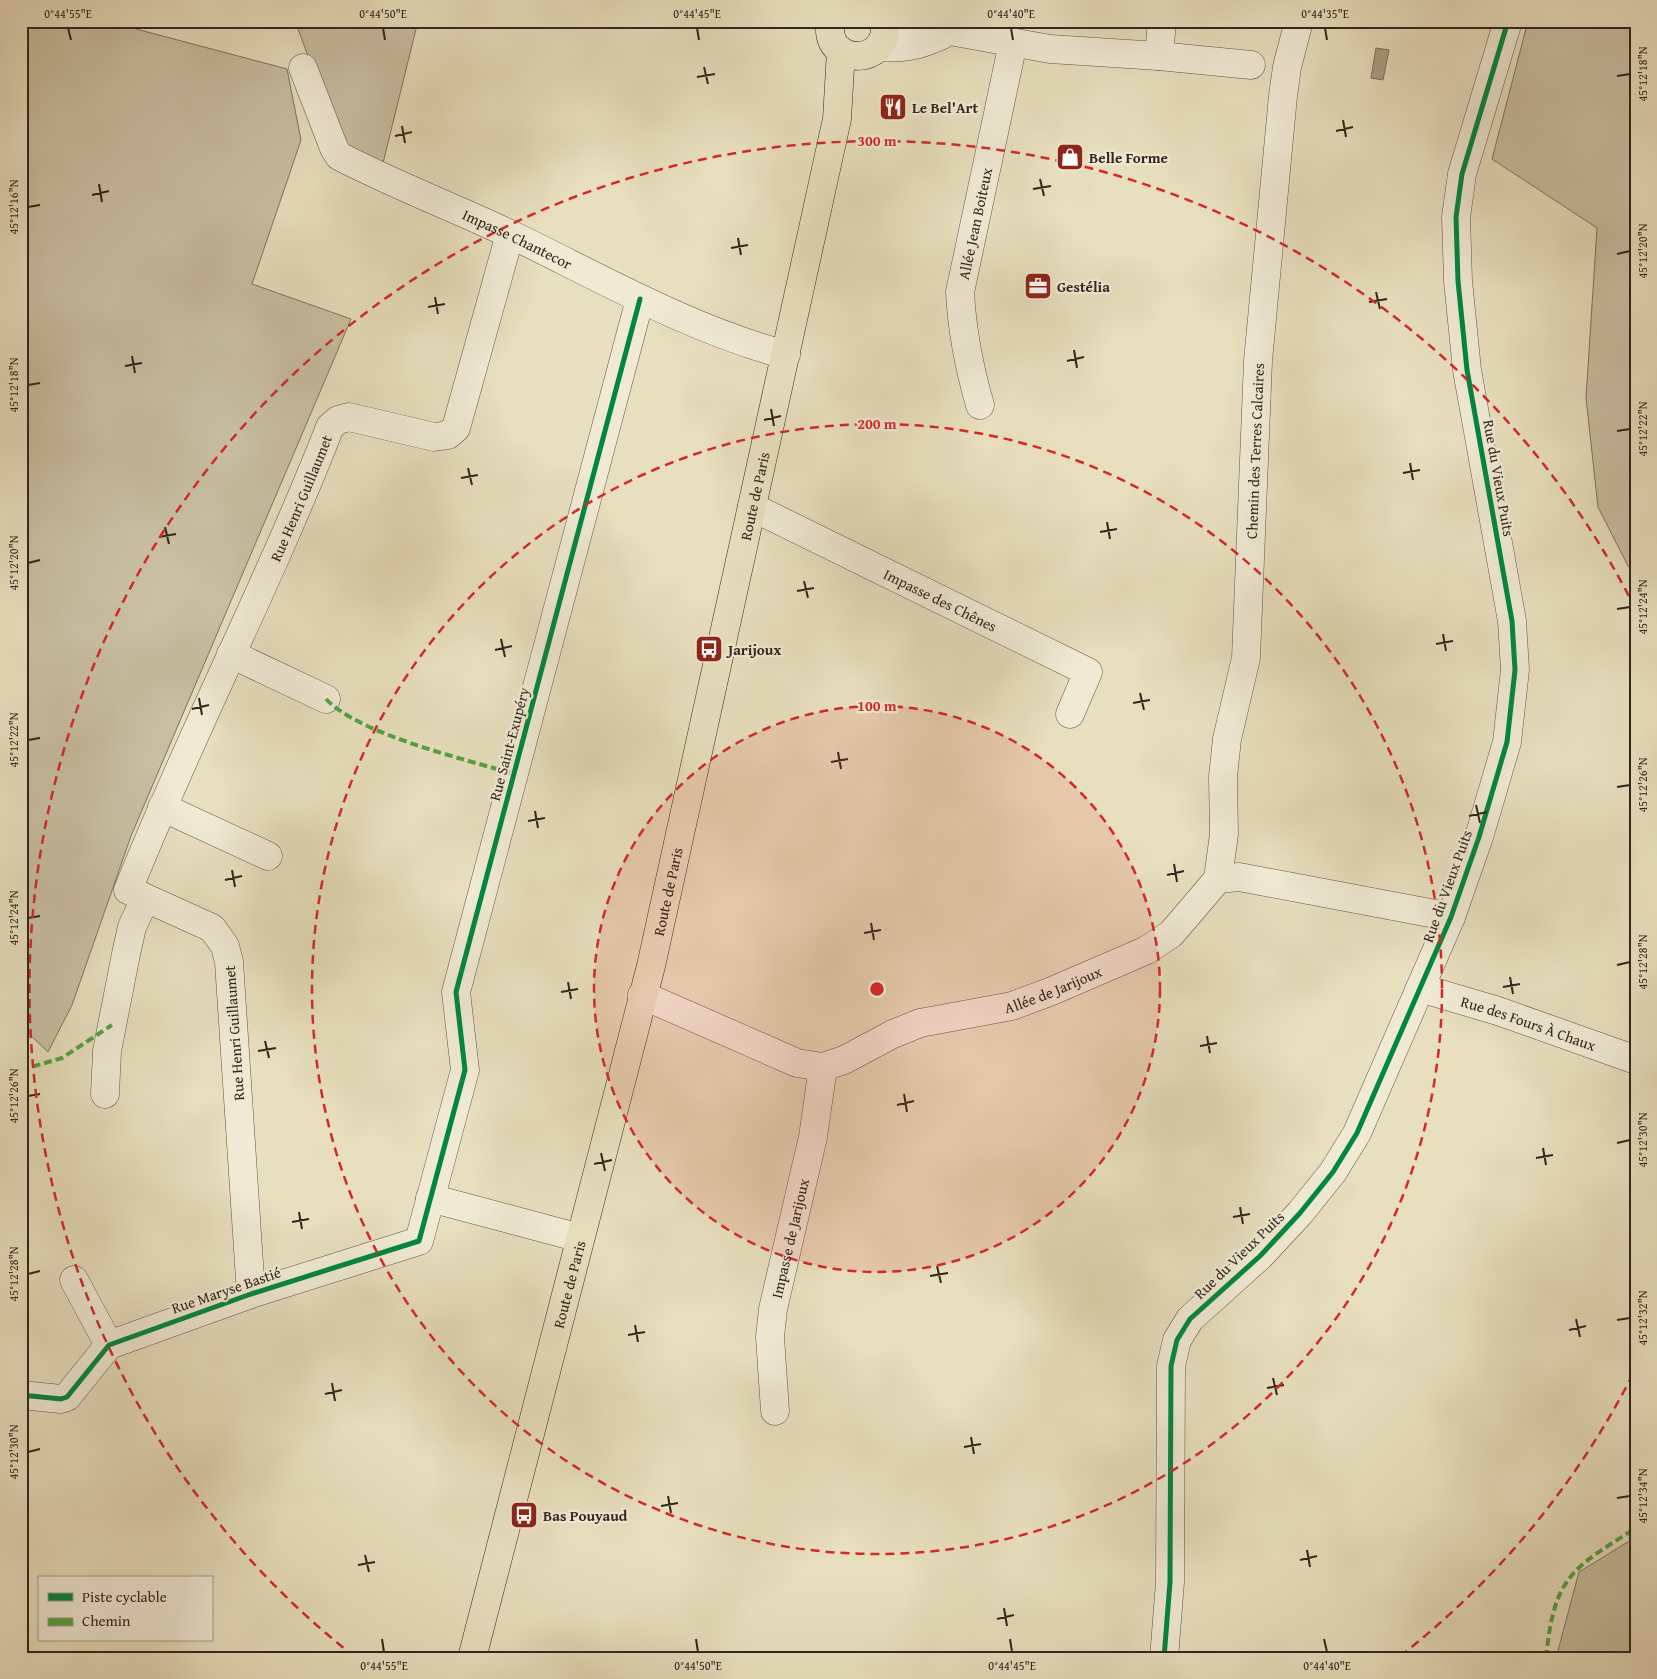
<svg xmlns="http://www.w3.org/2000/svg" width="1657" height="1679" font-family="'Gentium Book Plus',serif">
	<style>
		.green { fill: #c9bfa3; stroke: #7e7260 }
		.water { fill: #aaa087; stroke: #7a6f5d }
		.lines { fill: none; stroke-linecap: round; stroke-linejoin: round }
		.minor-casing { stroke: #605445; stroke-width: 29 }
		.major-casing { stroke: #32251d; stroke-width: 29 }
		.minor { stroke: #f0ead5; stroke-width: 28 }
		.major { stroke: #e8dfbe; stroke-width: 28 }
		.quiet { stroke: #52a341; stroke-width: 4; stroke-dasharray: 8 4; stroke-linecap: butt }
		.cycleway-casing { stroke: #f0ead5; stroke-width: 8 }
		.cycleway { stroke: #00873e; stroke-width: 5 }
		.ticks { fill: none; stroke: #32251d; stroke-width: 2 }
		.ring { fill: none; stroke: #d62828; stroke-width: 2.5; stroke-dasharray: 9 6 }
		.labels { text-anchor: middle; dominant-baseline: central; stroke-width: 4.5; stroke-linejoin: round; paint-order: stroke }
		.poi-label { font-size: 15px; font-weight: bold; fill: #32251d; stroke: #f0ead5; text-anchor: start }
		.street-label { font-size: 15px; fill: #32251d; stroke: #f0ead5 }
		.centre { fill: #d62828; stroke: #f0ead5; stroke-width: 2.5 }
		.ring-label { font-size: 15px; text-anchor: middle; font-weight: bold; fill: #d62828; stroke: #f0ead5; stroke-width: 4.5; stroke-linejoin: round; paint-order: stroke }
		.neatline { fill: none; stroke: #32251d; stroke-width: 2 }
		.ticks-label { font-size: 12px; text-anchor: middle; fill: #32251d }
	</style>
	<rect width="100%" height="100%" fill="#e8dfbe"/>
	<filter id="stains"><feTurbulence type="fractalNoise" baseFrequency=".004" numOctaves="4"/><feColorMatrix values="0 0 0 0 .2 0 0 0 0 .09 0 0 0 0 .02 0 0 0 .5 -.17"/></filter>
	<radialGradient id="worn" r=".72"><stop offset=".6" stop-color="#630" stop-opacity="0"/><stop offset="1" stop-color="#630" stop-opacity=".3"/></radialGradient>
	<!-- green -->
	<g class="green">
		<path d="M21 21H106L287 69 301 140 252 284 351 319 131 836 72 1005 48 1052 21 1026Z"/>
		<path d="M295 21H418L382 167 344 152Z"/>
		<path d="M1528 21H1636V572L1628 566 1598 507 1586 398 1597 228 1492 159Z"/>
		<path d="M1636 1537V1658H1556L1579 1572Z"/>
	</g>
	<!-- water -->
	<path class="water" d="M1376 48 1389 50 1383 80 1371 78Z"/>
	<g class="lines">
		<!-- minor casing -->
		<g class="minor-casing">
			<g id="minor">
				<path d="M885 23 916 30 950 31 1050 49 1159 56 1162 21"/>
				<path d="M878 47C904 49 918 46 942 35"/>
				<path d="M1159 56 1251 65"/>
				<path id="s1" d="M303 68 334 148 339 156C395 185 455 208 512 235 601 278 689 329 786 355"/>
				<path id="s2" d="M980 405C969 367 962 331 960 292L1013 43"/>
				<path id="s3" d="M752 507 1088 672 1070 714"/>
				<path d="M231 654 326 699"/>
				<path d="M162 807 268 856"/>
				<path id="s4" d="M1218 879 1224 834 1223 777 1227 739 1246 658 1258 361 1283 96 1287 67 1299 21"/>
				<path id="s5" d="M1420 988 1498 1011 1636 1060"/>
				<path id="s6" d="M642 995 797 1063 823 1067 844 1060 893 1034 920 1023 1012 1006 1052 991 1147 950 1171 934 1218 879 1239 877 1451 917"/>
				<path d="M105 1094 107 1051 126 954 132 927 145 899"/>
				<path d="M430 1198 580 1238"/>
				<path d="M74 1280 109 1345"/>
				<path id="s7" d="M251 1294 229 962 225 946 212 928 128 890C191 733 269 583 330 427L338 420 349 417 434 437 448 435 456 428 510 234"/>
				<path d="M21 1395 61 1399 67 1397 109 1345 251 1294 419 1241 465 1070 456 992 640 299"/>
				<path id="s8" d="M775 1411 770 1337 773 1309 813 1137 823 1067"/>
				<path d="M1164 1658 1170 1582 1171 1366 1177 1340 1190 1319 1260 1256 1300 1213 1333 1172 1357 1133 1451 917 1479 837 1507 742 1515 670 1512 621 1467 370 1458 281 1456 217 1462 174 1508 21"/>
			</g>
		</g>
		<!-- major casing -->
		<g class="major-casing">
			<g id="major">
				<path d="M831 21C821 67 893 68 884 21"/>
				<path id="s9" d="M472 1658 651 966 837 119 841 51"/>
			</g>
		</g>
		<!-- minor -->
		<use href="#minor" class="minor"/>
		<!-- major -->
		<use href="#major" class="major"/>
		<!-- quiet -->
		<g class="quiet">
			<path d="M326 699C360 735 465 759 514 774"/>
			<path d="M21 1070 62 1058 112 1025"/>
			<path d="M1546 1658C1554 1577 1571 1569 1636 1528"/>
		</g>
		<!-- cycleway casing -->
		<g class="cycleway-casing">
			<g id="cycleway">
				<path d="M21 1395 61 1399 67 1397 109 1345 251 1294 419 1241 465 1070 456 992 640 299"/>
				<path d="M1164 1658 1170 1582 1171 1366 1177 1340 1190 1319 1260 1256 1300 1213 1333 1172 1357 1133 1451 917 1479 837 1507 742 1515 670 1512 621 1467 370 1458 281 1456 217 1462 174 1508 21"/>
			</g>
		</g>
		<!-- cycleway -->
		<use href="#cycleway" class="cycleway"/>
	</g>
	<!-- ticks -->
	<path class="ticks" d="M68 28 71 40M383 28 385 40M697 28 699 40M1011 28 1013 40M1325 28 1327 40M704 67 708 84M1617 76 1630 74M697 77 715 74M1343 120 1346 137M402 126 405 143M1336 131 1353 127M395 136 412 132M1040 179 1044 196M99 184 102 202M1033 189 1051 186M92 195 109 191M28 207 40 205M738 238 741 255M731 248 748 245M1617 254 1630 251M1376 292 1380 309M435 297 438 314M1369 302 1387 299M428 307 445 304M1074 350 1077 368M132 356 135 373M1067 361 1084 357M125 366 142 363M28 385 40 383M771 409 774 426M764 420 781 416M1617 431 1630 429M1410 463 1413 480M468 468 472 485M1403 473 1420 470M461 478 478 475M1107 522 1110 539M165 527 169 544M1100 532 1117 529M159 537 176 534M28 563 40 560M804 581 808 598M797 591 814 588M1617 609 1630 607M1443 634 1446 651M501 639 505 657M1436 644 1453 641M495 650 512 646M1140 693 1144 710M199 698 202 715M1133 703 1150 700M192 709 209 705M28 740 40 738M838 752 841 769M831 762 848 759M1617 787 1630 785M1476 805 1480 823M535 811 538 828M1469 816 1487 812M528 821 545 818M1174 864 1177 882M232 870 235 887M1167 875 1184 871M225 880 242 876M28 918 40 916M871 923 874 940M864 933 881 930M1617 965 1630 962M1510 977 1513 994M568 982 571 999M1503 987 1520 984M561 992 578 989M1207 1036 1210 1053M265 1041 269 1058M1200 1046 1217 1043M258 1051 276 1048M904 1094 907 1112M28 1096 40 1094M897 1105 914 1101M1617 1143 1630 1140M1543 1148 1546 1165M601 1153 605 1171M1536 1158 1553 1155M594 1164 612 1160M1240 1207 1243 1224M299 1212 302 1229M1233 1217 1250 1214M292 1222 309 1219M937 1266 941 1283M28 1274 40 1271M930 1276 948 1273M1576 1319 1580 1337M1617 1320 1630 1318M635 1325 638 1342M1569 1330 1586 1326M628 1335 645 1332M1273 1378 1277 1395M332 1383 335 1401M1267 1388 1284 1385M325 1394 342 1390M971 1437 974 1454M964 1447 981 1444M28 1452 40 1449M668 1496 671 1513M1617 1498 1630 1496M661 1506 678 1503M1307 1550 1310 1567M365 1555 369 1572M1300 1560 1317 1556M358 1565 375 1562M1004 1608 1007 1626M997 1619 1014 1615M382 1639 384 1652M696 1639 698 1652M1010 1639 1012 1652M1324 1639 1327 1652"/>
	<!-- distance rings -->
	<circle cx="877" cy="989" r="283" fill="#d62828" fill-opacity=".12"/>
	<g class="ring">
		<circle cx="877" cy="989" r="283"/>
		<circle cx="877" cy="989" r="565"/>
		<path d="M1633 1374A848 848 0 0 1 1399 1657M355 1657A848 848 0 1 1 1633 604"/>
	</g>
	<!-- icons -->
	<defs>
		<g id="restaurant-square" transform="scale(1.4375)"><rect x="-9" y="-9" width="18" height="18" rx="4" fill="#8f2418" stroke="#f0ead5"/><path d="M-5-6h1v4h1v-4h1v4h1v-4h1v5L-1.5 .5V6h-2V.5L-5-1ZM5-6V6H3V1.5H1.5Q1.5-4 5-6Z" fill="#fff"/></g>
		<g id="shop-square" transform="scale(1.4375)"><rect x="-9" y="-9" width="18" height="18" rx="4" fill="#8f2418" stroke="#f0ead5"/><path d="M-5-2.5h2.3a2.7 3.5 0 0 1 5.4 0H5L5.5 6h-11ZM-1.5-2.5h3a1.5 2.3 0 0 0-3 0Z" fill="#fff"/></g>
		<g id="office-square" transform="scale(1.4375)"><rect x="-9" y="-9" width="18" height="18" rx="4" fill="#8f2418" stroke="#f0ead5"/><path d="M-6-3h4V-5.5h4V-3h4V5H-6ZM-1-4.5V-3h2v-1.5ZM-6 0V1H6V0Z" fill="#fff"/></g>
		<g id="bus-square" transform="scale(1.4375)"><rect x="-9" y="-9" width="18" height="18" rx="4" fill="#8f2418" stroke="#f0ead5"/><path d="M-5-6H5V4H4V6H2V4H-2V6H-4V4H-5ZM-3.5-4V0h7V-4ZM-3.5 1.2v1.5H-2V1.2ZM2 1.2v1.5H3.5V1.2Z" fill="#fff"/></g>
	</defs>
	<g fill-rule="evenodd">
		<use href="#restaurant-square" x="893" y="107"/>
		<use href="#shop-square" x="1070" y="157"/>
		<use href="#office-square" x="1038" y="286"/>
		<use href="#bus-square" x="709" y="649"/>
		<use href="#bus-square" x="524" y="1515"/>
	</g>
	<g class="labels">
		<!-- poi labels -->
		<g class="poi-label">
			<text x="912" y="107">Le Bel'Art</text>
			<text x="1089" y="157">Belle Forme</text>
			<text x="1057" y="286">Gestélia</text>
			<text x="728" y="649">Jarijoux</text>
			<text x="543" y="1515">Bas Pouyaud</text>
		</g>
		<!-- street labels -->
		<g class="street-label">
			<text stroke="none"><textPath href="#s2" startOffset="185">Allée Jean Boiteux</textPath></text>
			<text stroke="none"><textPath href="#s1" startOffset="292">Impasse Chantecor</textPath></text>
			<text stroke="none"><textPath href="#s4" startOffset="431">Chemin des Terres Calcaires</textPath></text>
			<text transform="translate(1499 478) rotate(80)">Rue du Vieux Puits</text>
			<text stroke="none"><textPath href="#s9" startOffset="1196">Route de Paris</textPath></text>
			<text stroke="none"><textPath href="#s7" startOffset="892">Rue Henri Guillaumet</textPath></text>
			<text stroke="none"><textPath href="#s3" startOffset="210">Impasse des Chênes</textPath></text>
			<text transform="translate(509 744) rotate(-75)">Rue Saint-Exupéry</text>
			<text transform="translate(1447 886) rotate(-70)">Rue du Vieux Puits</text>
			<text stroke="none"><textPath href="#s9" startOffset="791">Route de Paris</textPath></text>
			<text stroke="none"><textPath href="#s6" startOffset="440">Allée de Jarijoux</textPath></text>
			<text stroke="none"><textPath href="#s5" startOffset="114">Rue des Fours À Chaux</textPath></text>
			<text transform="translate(234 1033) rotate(-94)">Rue Henri Guillaumet</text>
			<text stroke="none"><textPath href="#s8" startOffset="175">Impasse de Jarijoux</textPath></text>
			<text transform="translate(1239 1255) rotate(-44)">Rue du Vieux Puits</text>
			<text stroke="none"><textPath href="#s9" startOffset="386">Route de Paris</textPath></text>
			<text transform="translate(226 1290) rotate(-19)">Rue Maryse Bastié</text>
		</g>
	</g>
	<circle cx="877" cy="989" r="8" class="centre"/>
	<g class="ring-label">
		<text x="877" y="146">300 m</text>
		<text x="877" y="429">200 m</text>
		<text x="877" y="711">100 m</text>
	</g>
	<!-- margin -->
	<rect width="1657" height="1679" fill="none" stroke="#e8dfbe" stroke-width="55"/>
	<!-- legend -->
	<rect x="38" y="1576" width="175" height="65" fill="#f0ead5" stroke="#a49b8b"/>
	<rect x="48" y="1593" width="25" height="8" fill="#00873e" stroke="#a49b8b"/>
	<text x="82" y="1602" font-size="15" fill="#32251d">Piste cyclable</text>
	<rect x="48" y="1618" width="25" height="8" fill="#52a341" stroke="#a49b8b"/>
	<text x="82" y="1626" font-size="15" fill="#32251d">Chemin</text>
	<rect x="28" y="28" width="1602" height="1624" class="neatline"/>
	<g class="ticks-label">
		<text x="68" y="18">0°44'55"E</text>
		<text x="383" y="18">0°44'50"E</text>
		<text x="697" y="18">0°44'45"E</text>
		<text x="1011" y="18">0°44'40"E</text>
		<text x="1325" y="18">0°44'35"E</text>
		<text transform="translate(1643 74) rotate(-90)" y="4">45°12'18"N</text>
		<text transform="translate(14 207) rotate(-90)" y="4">45°12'16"N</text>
		<text transform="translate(1643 251) rotate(-90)" y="4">45°12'20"N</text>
		<text transform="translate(14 385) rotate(-90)" y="4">45°12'18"N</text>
		<text transform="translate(1643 429) rotate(-90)" y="4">45°12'22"N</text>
		<text transform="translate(14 563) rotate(-90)" y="4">45°12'20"N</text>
		<text transform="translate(1643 607) rotate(-90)" y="4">45°12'24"N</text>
		<text transform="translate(14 740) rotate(-90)" y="4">45°12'22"N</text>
		<text transform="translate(1643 785) rotate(-90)" y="4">45°12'26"N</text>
		<text transform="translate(14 918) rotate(-90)" y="4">45°12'24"N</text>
		<text transform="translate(1643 962) rotate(-90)" y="4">45°12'28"N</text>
		<text transform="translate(14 1096) rotate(-90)" y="4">45°12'26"N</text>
		<text transform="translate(1643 1140) rotate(-90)" y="4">45°12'30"N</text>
		<text transform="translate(14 1274) rotate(-90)" y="4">45°12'28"N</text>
		<text transform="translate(1643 1318) rotate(-90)" y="4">45°12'32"N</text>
		<text transform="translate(14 1452) rotate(-90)" y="4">45°12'30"N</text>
		<text transform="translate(1643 1496) rotate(-90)" y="4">45°12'34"N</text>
		<text x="384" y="1670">0°44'55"E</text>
		<text x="698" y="1670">0°44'50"E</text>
		<text x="1012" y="1670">0°44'45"E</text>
		<text x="1327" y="1670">0°44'40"E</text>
	</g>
	<rect width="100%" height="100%" filter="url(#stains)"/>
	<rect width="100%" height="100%" fill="url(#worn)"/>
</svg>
